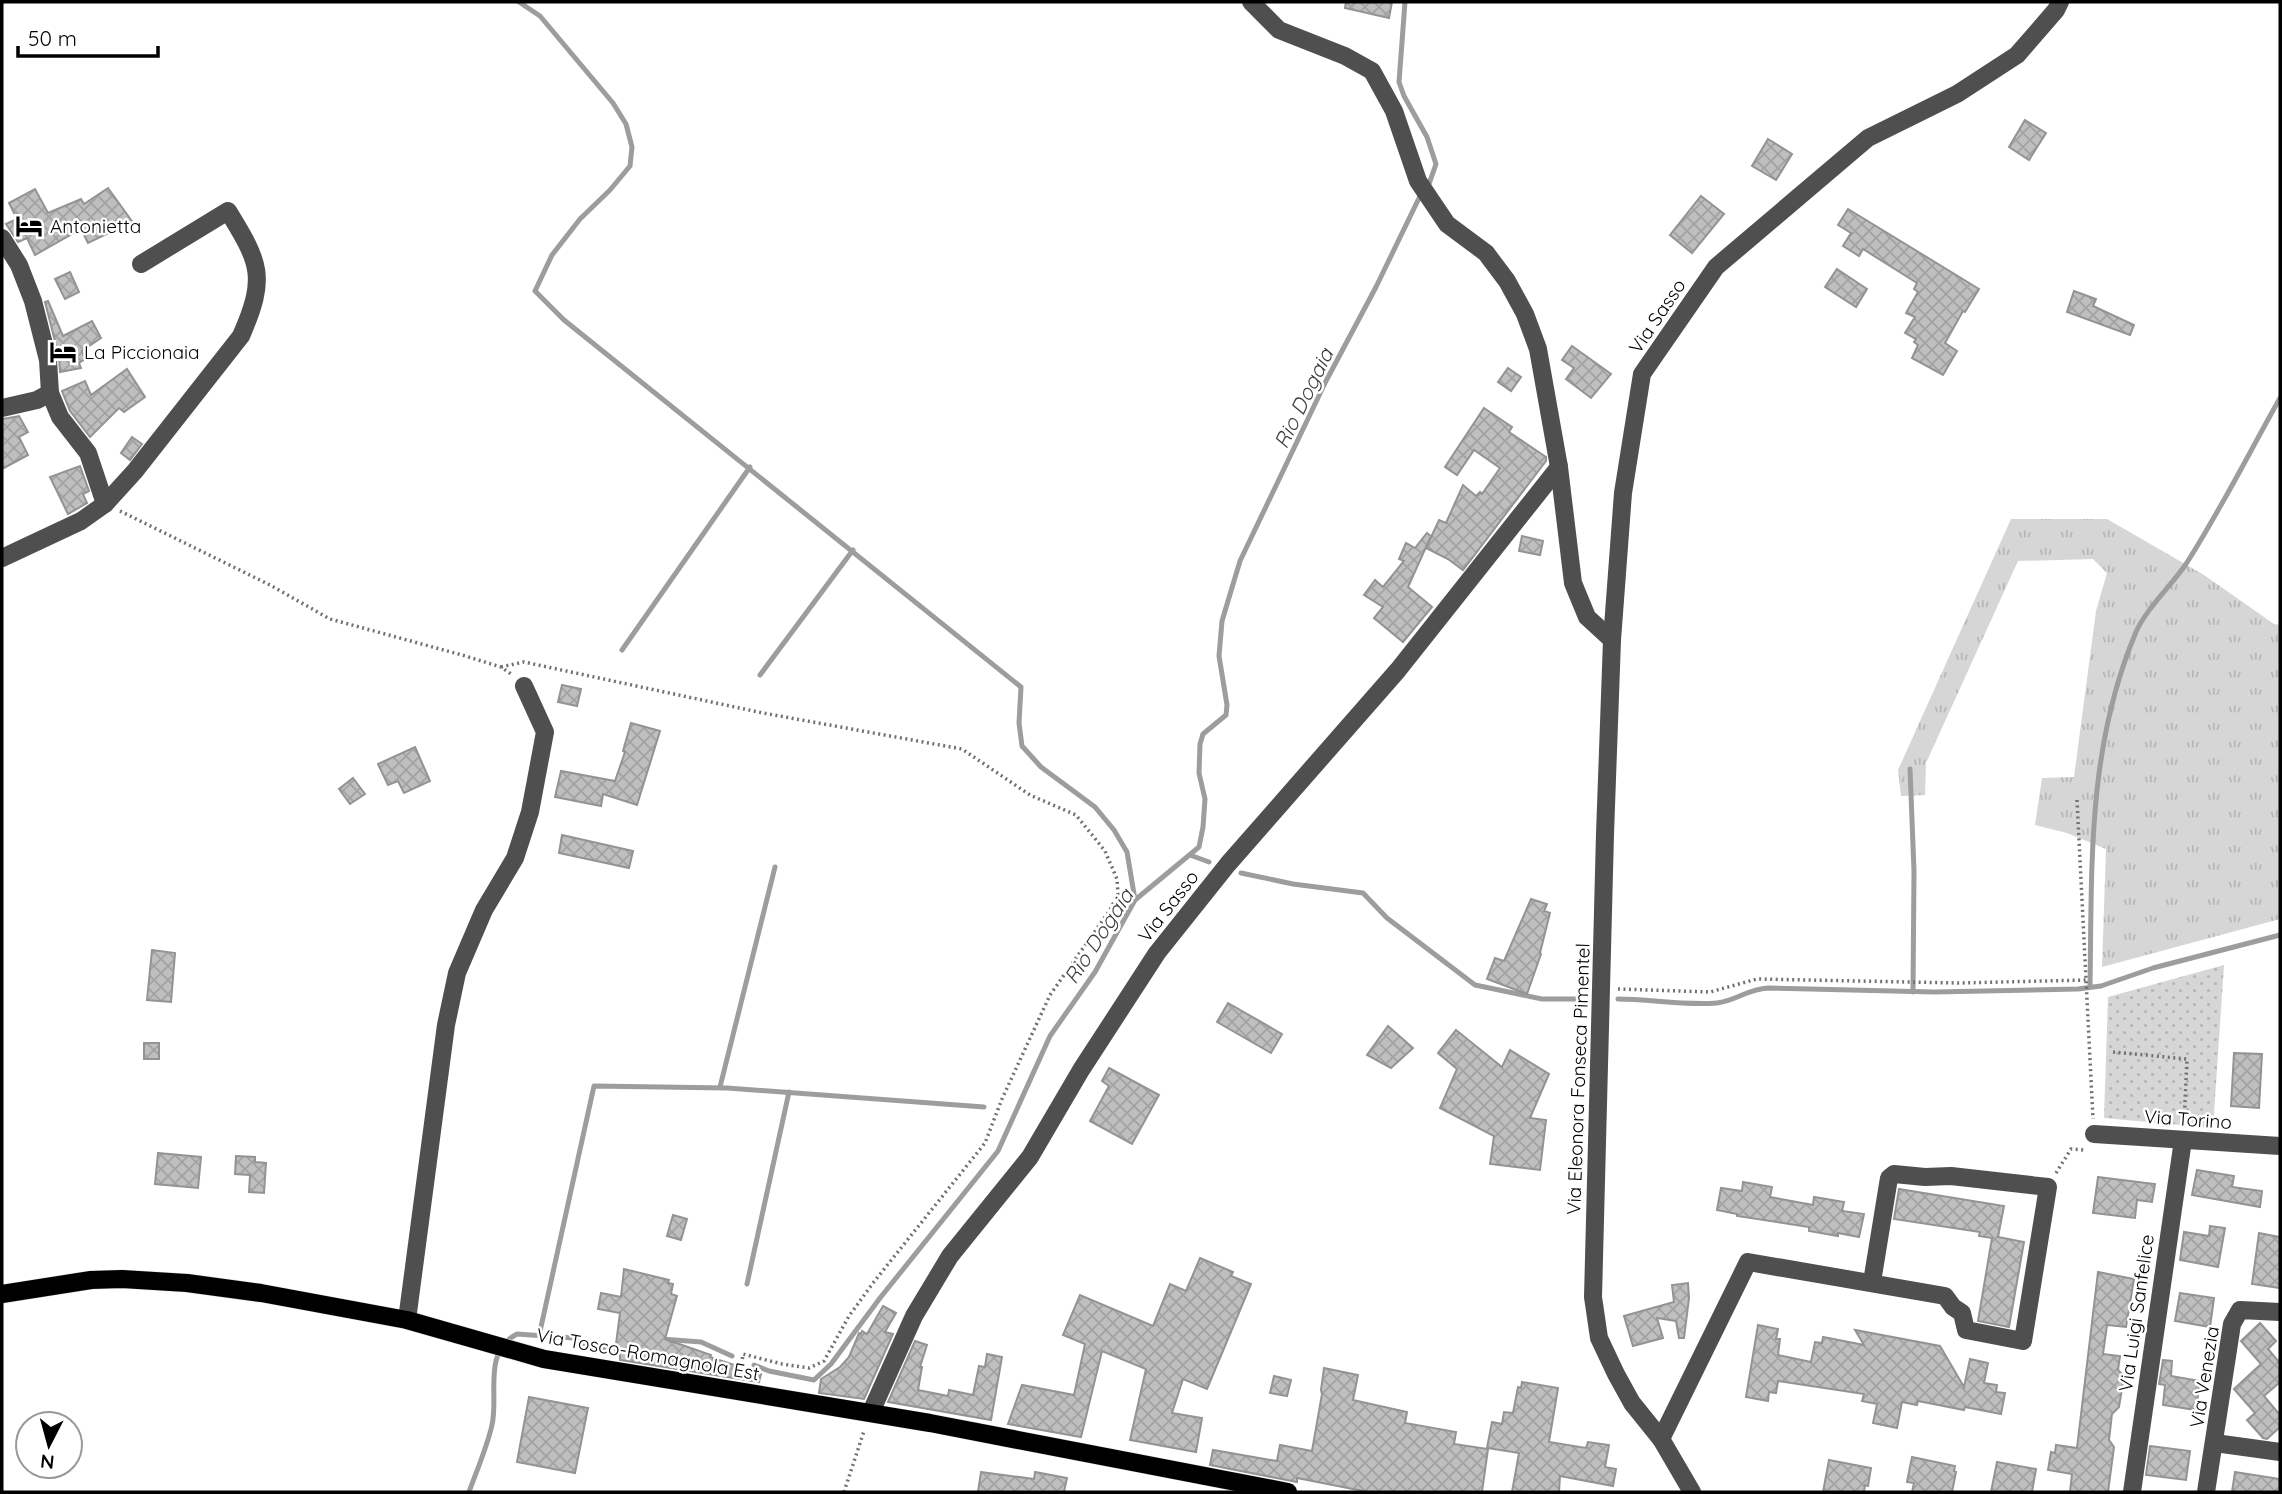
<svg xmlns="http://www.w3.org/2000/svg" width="2282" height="1494" font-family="Quicksand,sans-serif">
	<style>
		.grass { fill: url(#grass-tufts) }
		.park { fill: url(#park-dots) }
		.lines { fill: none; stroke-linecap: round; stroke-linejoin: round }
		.stream { stroke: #9d9d9d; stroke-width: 5 }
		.building { fill: url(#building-cross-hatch); stroke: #939393; stroke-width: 2 }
		.major-casing { stroke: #dbdbdb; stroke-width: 19 }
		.path { stroke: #717171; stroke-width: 3.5; stroke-dasharray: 2 3.5; stroke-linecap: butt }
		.minor { stroke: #4f4f4f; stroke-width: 18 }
		.major { stroke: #000; stroke-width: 18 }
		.labels { text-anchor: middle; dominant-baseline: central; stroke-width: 5; stroke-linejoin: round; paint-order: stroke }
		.poi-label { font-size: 19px; fill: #000; stroke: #fff; text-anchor: start }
		.street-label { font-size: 19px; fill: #000; stroke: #fff }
		.water-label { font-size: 21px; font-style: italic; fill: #3e3e3e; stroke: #fff }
	</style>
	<defs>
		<pattern id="grass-tufts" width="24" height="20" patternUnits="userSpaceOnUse" patternTransform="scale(1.75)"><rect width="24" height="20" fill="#d6d6d6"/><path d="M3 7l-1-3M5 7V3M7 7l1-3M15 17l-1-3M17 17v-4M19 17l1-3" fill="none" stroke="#b6b6b6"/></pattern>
		<pattern id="park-dots" width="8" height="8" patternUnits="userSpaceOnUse" patternTransform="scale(1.75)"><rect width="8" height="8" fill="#d6d6d6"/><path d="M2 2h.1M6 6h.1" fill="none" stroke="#b6b6b6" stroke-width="1.8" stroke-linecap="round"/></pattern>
		<pattern id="building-cross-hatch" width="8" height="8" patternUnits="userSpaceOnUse" patternTransform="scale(1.75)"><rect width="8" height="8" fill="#bfbfbf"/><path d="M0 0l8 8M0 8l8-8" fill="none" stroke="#a2a2a2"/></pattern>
	</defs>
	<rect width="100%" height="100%" fill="#fff"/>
	<!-- grass -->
	<path class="grass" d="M2011 519H2107L2204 575 2274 624 2280 625V919L2102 967 2106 849 2067 833 2035 825 2042 778 2074 777 2096 611 2107 573 2093 559 2018 561 1926 763 1925 795 1901 796 1898 770Z"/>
	<!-- park -->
	<path class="park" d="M2224 965 2213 1128 2104 1118 2108 997Z"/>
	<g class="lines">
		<!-- stream -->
		<g class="stream">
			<path d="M519 2 540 16 613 103 626 124 632 147 630 166 610 190 580 219 552 255 535 291 564 320 1021 687 1019 723 1022 746 1041 767 1095 807 1114 830 1127 852 1135 900"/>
			<path d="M1405 2 1399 82 1404 96 1427 137 1436 164 1429 184"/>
			<path d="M622 650 750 467"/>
			<path d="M760 675 853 550"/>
			<path d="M1910 769 1914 871 1913 992"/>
			<path d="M1190 855 1209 862"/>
			<path d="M1241 873 1293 884 1363 893 1387 918 1475 985 1542 999H1579"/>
			<path d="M2090 987C2092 865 2087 748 2136 632 2146 609 2171 586 2186 564 2220 511 2249 453 2280 398"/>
			<path d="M1618 999C1650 999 1684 1006 1717 1003 1736 1001 1747 989 1768 988L1934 992 2078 989 2101 986 2153 968 2280 935"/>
			<path d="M720 1087 775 867"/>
			<path d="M747 1284 789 1092"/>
			<path d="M539 1336 594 1086 727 1088 984 1107"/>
			<path d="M662 1339 701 1342 732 1356"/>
			<path d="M754 1365 769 1371 814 1380 831 1364 880 1298 998 1151 1050 1036 1095 972 1135 900 1199 847 1203 827 1205 799 1199 773 1200 744 1203 734 1226 715 1227 705 1219 656 1222 621 1240 561 1326 381 1376 287 1421 194"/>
			<path d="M469 1492C477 1470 487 1447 492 1425 499 1395 482 1352 517 1334L573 1338 591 1347 607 1348"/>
		</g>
	</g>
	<!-- building -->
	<g class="building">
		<path d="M1346 2H1392L1389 18 1345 8Z"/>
		<path d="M2025 120 2046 133 2029 160 2009 147Z"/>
		<path d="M1768 139 1792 154 1776 180 1752 166Z"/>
		<path d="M108 188 134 224 122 233 119 228 88 243 81 229 35 255 27 238 18 242 6 224 17 219 9 203 35 189 48 213 81 199 84 204Z"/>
		<path d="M1701 196 1724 214 1692 253 1670 235Z"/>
		<path d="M1848 209 1979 289 1965 312 1963 311 1945 343 1957 351 1943 375 1912 358 1918 345 1914 342 1916 339 1905 333 1915 317 1906 313 1918 292 1914 289 1917 283 1863 249 1859 256 1843 246 1851 233 1838 225Z"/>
		<path d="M1837 269 1867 289 1856 307 1825 287Z"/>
		<path d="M70 272 79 292 65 299 55 279Z"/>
		<path d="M2074 291 2096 299 2093 306 2134 325 2130 335 2067 312Z"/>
		<path d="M48 301 63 336 92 321 101 338 82 351 85 359 79 363 81 368 60 372 59 357 45 302Z"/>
		<path d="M1572 346 1611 374 1591 398 1566 379 1574 368 1562 360Z"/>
		<path d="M1508 368 1521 377 1511 391 1498 382Z"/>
		<path d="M127 369 145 397 124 412 119 408 90 437 70 411 62 391 85 381 91 395Z"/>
		<path d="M1484 408 1512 427 1509 432 1546 457V461L1463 570 1448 559 1426 548 1439 520 1446 523 1463 485 1476 496 1480 492 1482 494 1500 468 1474 450 1457 475 1445 467Z"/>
		<path d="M19 416 28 432 19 437 28 455 2 469V419Z"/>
		<path d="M132 437 142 444 130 460 121 453Z"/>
		<path d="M80 466 89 491 83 494 87 503 68 514 50 477Z"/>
		<path d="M1427 533 1431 536 1408 587 1432 607 1403 642 1374 618 1383 607 1364 595 1375 580 1383 587 1404 561 1399 559 1406 543 1415 548Z"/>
		<path d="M1522 536 1543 541 1540 555 1519 551Z"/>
		<path d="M562 685 581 689 577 706 558 702Z"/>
		<path d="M631 723 660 731 637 805 603 794 601 806 555 797 561 771 615 781 625 752 623 751Z"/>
		<path d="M415 747 430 781 404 793 398 781 388 785 378 764Z"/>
		<path d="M353 778 365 794 350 804 339 789Z"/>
		<path d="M562 835 633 851 629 868 559 853Z"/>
		<path d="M1531 899 1547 904 1544 911 1550 913 1540 953 1541 954 1527 994 1487 979 1495 958 1504 961Z"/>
		<path d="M152 950 175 953 171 1002 147 1000Z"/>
		<path d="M1228 1003 1282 1034 1271 1053 1217 1022Z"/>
		<path d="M1388 1026 1413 1048 1391 1068 1367 1055Z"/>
		<path d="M1456 1030 1502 1067 1510 1050 1549 1074 1530 1118 1546 1120 1540 1170 1490 1164 1494 1136 1440 1108 1457 1069 1438 1053Z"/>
		<rect x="144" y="1043" width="15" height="16"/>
		<path d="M2234 1053 2262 1054 2259 1108 2231 1106Z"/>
		<path d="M1109 1068 1159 1095 1132 1144 1090 1121 1109 1086 1102 1081Z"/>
		<path d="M158 1153 201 1157 198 1188 155 1184Z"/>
		<path d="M236 1156 255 1157V1162L266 1163 264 1193 249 1192 250 1175 235 1174Z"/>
		<path d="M2197 1170 2234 1176 2232 1187 2262 1191 2260 1207 2192 1195Z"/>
		<path d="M2098 1177 2155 1184 2152 1202 2137 1200 2135 1218 2093 1213Z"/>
		<path d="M1743 1182 1772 1187 1770 1197 1813 1205 1814 1197 1844 1202 1842 1211 1864 1214 1859 1237 1838 1233V1236L1809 1231V1227L1737 1216V1214L1717 1210 1721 1188 1742 1191Z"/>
		<path d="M1899 1189 2004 1206 1998 1237 2024 1242 2009 1327 1978 1321 1992 1238 1979 1236 1980 1232 1894 1219Z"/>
		<path d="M673 1215 687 1219 681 1240 667 1236Z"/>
		<path d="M2210 1226 2225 1228 2218 1267 2180 1260 2184 1232 2209 1236Z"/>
		<path d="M2259 1233 2280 1237V1288L2252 1284Z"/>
		<path d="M1200 1258 1233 1272 1231 1276 1251 1284 1207 1389 1183 1379 1172 1413 1202 1418 1196 1452 1130 1440 1146 1369 1102 1351 1081 1437 1008 1424 1022 1385 1074 1395 1085 1344 1063 1335 1080 1295 1153 1326 1170 1284 1186 1291Z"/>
		<path d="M624 1269 669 1280 668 1283 673 1284 671 1294 677 1296 665 1339 711 1355 710 1357 761 1374 759 1382 620 1360V1353L615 1352 620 1313 598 1309 601 1293 621 1297Z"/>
		<path d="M2098 1272 2134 1279 2126 1327 2107 1325 2103 1354 2120 1356 2118 1370 2124 1376 2119 1407 2112 1414 2109 1440 2114 1447 2108 1492H2070L2072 1474 2048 1470 2051 1452 2055 1453 2056 1445 2077 1448Z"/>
		<path d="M1688 1283 1689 1298 1684 1338H1679L1676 1321 1657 1318 1663 1338 1633 1346 1624 1316 1674 1302 1672 1285Z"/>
		<path d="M2180 1293 2214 1298 2210 1327 2175 1321Z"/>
		<path d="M883 1306 896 1313 885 1332 893 1334 864 1399 819 1393 821 1379 840 1367 849 1357 859 1333 861 1334 862 1331 867 1334Z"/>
		<path d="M2260 1323 2276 1341 2268 1349 2280 1363V1382L2264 1396 2280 1415V1427L2267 1439 2263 1438 2247 1420 2255 1413 2234 1389 2261 1364 2241 1341Z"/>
		<path d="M1758 1325 1778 1329 1776 1339H1780L1778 1355 1811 1362 1815 1342 1822 1343 1823 1337 1864 1345 1855 1330 1940 1346 1964 1387 1970 1359 1988 1363 1984 1383 1997 1385 1996 1392 2005 1393 2001 1414 1965 1407 1964 1410 1918 1401 1917 1405 1902 1402 1897 1428 1873 1423 1877 1404 1862 1401 1864 1394 1778 1381 1776 1393 1769 1392 1768 1401 1746 1397Z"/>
		<path d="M915 1341 927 1345 920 1367H922L918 1390 948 1396 949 1390 973 1395 979 1366 985 1367 987 1354 1002 1357 991 1420 888 1402Z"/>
		<path d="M2163 1360 2172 1361 2171 1376 2200 1381 2196 1410 2163 1405 2165 1385 2159 1384Z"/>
		<path d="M1324 1368 1358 1375 1353 1400 1407 1412 1405 1423 1456 1432 1454 1444 1488 1449 1482 1492H1368L1297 1478V1482L1210 1465 1213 1450 1277 1461 1280 1445 1312 1451 1322 1394 1321 1390Z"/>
		<path d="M1274 1376 1291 1380 1287 1396 1270 1393Z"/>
		<path d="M1522 1382 1558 1388 1549 1442 1586 1448 1588 1442 1609 1445 1605 1467 1616 1469 1613 1486 1560 1476 1559 1492H1512L1519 1453 1487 1448 1492 1422 1502 1424 1504 1412 1513 1413 1518 1387 1521 1388Z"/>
		<path d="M529 1397 588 1408 575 1473 517 1462Z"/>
		<path d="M2150 1446 2190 1451 2186 1480 2146 1475Z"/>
		<path d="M1912 1457 1955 1466 1954 1471 1956 1472 1952 1492H1912L1914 1483 1907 1482Z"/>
		<path d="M1829 1460 1871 1468 1868 1486 1865 1485 1864 1492H1823Z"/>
		<path d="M1997 1462 2036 1469 2032 1492H1991Z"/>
		<path d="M981 1472 1034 1479 1035 1472 1067 1478 1064 1492H978Z"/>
		<path d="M2235 1472 2280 1479V1492H2232Z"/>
	</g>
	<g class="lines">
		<!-- major casing -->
		<g class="major-casing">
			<path id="major" d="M2 1294 91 1280 122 1279 187 1283 261 1293 407 1320 544 1359 930 1423 1288 1492"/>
		</g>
		<!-- path -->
		<g class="path">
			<path d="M120 511 270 585 330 619 462 655 501 667 511 674"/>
			<path d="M501 667 524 662 763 713 962 749 1030 795 1076 815 1105 851 1117 879 1118 894 1110 910 1050 995 1002 1099 985 1143 873 1283 849 1316 824 1361 809 1368 782 1364 743 1354 740 1376"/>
			<path d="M2077 800 2093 1119"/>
			<path d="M1618 989 1710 992 1757 979 1959 983 2086 980"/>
			<path d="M2113 1052 2187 1059 2184 1124"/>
			<path d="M2056 1173 2071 1149 2084 1150"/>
			<path d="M844 1492 864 1431"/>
		</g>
		<!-- minor -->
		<g class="minor">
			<path d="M1251 2 1279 30 1345 56 1372 71 1394 111 1418 181 1447 224 1486 253 1507 281 1525 314 1538 349 1559 467 1573 583 1587 617 1612 640"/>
			<path d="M2 238 19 265 33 301 48 360 50 393 60 417 88 453 105 504"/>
			<path d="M2 408 37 400 50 393"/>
			<path d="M2 558 81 521 105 504 135 471 241 336C267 277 260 263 228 211L141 264"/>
			<path d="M2094 1134 2280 1146"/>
			<path d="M407 1320 446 1025 457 973 484 910 515 858 530 812 545 732 524 686"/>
			<path d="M871 1412 914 1316 950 1256 1030 1157 1081 1070 1157 953 1228 864 1398 670 1559 467"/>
			<path d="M1661 1439 1748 1262 1945 1296 1953 1307 1962 1313 1966 1330 2023 1341 2048 1187 1951 1176 1925 1177 1894 1174 1889 1178 1872 1282"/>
			<path d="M2215 1443 2280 1452"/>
			<path d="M1692 1492 1661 1439 1632 1403 1616 1374 1599 1338 1593 1297 1605 834 1612 640 1623 493 1642 374 1716 267 1868 138 1957 94 2017 55 2056 10 2060 2"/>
			<path d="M2132 1492 2183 1140"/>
			<path d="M2206 1492 2232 1324 2240 1310 2280 1312"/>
		</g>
		<!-- major -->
		<use href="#major" class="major"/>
	</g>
	<!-- icons -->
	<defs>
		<g id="hotel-bare" transform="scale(2.1)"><path d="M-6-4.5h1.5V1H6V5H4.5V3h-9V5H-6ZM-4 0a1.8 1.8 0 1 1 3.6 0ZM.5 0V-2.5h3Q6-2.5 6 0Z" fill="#000" stroke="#fff" stroke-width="2.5" paint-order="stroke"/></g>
	</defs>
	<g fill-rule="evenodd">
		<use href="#hotel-bare" x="29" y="226"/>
		<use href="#hotel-bare" x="63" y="352"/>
	</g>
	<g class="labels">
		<!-- poi labels -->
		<g class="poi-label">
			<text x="50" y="226">Antonietta</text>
			<text x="84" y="352">La Piccionaia</text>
		</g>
		<!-- street labels -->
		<g class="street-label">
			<text transform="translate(1657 316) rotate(-56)">Via Sasso</text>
			<text transform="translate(1168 906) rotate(-52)">Via Sasso</text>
			<text transform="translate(1578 1079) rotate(-88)">Via Eleonora Fonseca Pimentel</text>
			<text transform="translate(2188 1119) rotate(4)">Via Torino</text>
			<text transform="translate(2136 1313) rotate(-82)">Via Luigi Sanfelice</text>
			<text transform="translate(648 1354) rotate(10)">Via Tosco-Romagnola Est</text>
			<text transform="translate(2204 1377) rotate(-81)">Via Venezia</text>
		</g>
		<!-- water labels -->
		<g class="water-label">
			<text transform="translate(1303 398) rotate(-64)">Rio Dogaia</text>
			<text transform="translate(1098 936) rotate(-57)">Rio Dogaia</text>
		</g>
	</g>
	<!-- border -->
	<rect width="2282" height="1494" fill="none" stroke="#000000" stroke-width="7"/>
	<!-- north arrow -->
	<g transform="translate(49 1445) rotate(186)"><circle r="33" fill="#ffffff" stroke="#999999" stroke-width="2"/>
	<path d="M0-5L12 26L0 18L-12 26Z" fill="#000000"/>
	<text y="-10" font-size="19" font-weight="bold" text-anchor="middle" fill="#000000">N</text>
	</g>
	<!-- scale -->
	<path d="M18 46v10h140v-10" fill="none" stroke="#000000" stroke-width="3.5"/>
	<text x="28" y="46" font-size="21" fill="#000000" stroke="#ffffff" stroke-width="5" paint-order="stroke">50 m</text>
</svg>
